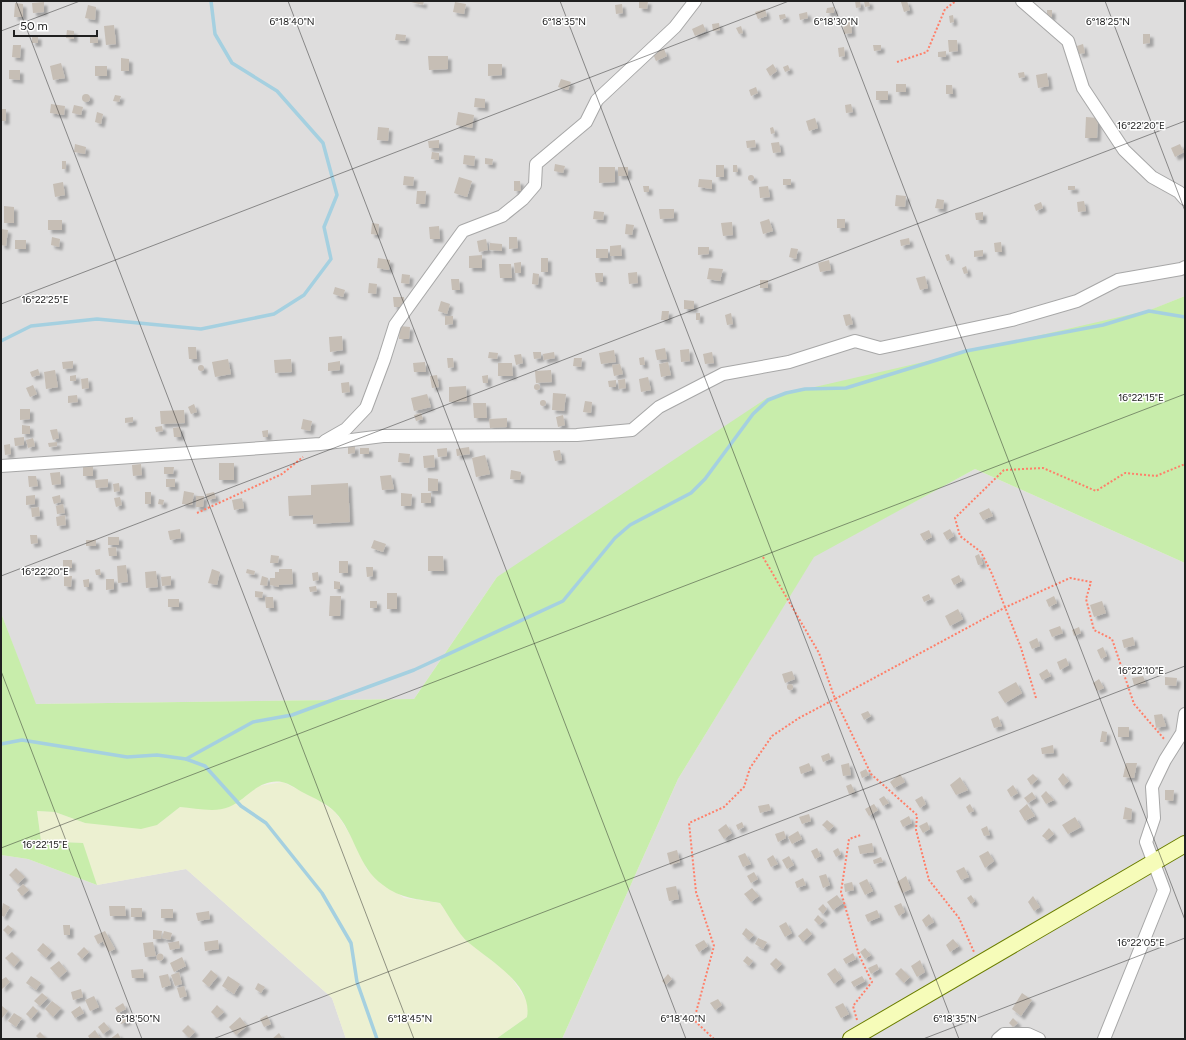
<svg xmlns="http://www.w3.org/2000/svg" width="1186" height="1040" font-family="Figtree,sans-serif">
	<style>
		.residential { fill: #dedddd }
		.farmland { fill: #ecf0d1 }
		.grass { fill: #c8edab }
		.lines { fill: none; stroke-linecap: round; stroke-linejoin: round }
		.stream { stroke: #a5d0e0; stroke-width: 3.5 }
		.building { fill: #c6beb5; filter: url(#shadow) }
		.street-casing { stroke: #a7a7a7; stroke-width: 14 }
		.secondary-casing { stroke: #6b7e00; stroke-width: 18 }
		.path { stroke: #ff7f69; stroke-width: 2; stroke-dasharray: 2 2; stroke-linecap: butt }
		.street { stroke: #fff; stroke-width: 12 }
		.secondary { stroke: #f6fcb9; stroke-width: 16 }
		.ticks { fill: none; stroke: #202020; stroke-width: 1; stroke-opacity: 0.45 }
		.ticks-label { font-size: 10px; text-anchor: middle; fill: #202020; stroke: #fff; stroke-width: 3; stroke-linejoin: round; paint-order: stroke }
	</style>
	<defs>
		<filter id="shadow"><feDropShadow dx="3.5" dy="3.5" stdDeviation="1" flood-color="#0004"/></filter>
	</defs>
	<rect width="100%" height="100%" fill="#f1eee6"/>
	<!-- residential -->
	<g class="residential">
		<path d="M1 1H1185V296L497 577 414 699 35 704 1 613Z"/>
		<path d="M975 469 1185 563V1039H562L678 779 814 556Z"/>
		<path d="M1 855 28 859 97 885 186 869 332 998 346 1039H1Z"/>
	</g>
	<!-- farmland -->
	<path class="farmland" d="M283 782 315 798 334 811 341 820 359 850 367 870 404 898 440 903 468 942 509 974 527 1001 529 1006 527 1017 496 1039H346L332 998 186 869 97 885 82 843 41 841 37 811 55 812 85 823 157 825 180 807 217 809 229 807 259 786Z"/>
	<!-- grass -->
	<path class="grass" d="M1185 296V563L975 469 814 557 678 779 562 1039H496L527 1017C533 984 490 961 469 943 457 933 449 915 440 903 418 899 401 899 383 885 358 868 355 833 335 812 327 804 314 798 304 793 298 790 289 783 282 782 259 778 247 799 229 807 215 813 195 808 180 807L157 825 141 829 85 823 55 812 37 811 41 841 83 843 97 885 28 859 1 855V613L36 704 414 699 497 577 767 398 1150 310Z"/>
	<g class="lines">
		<!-- stream -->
		<g class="stream">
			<path d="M1 341 31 326 97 319 201 329 274 314 304 295 331 259 324 227 337 195 323 143 277 91 232 63 215 34 211 1"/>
			<path d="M1 744 22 740 127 757 157 755 186 759 205 766 241 806 266 823 322 893 351 943 357 982 377 1039"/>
			<path d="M186 759 253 722 292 715 414 670 563 601 615 538 630 525 691 493 705 479 753 414 768 400 786 393 805 389 846 388 966 351 1103 325 1149 311 1185 317"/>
		</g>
	</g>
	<!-- building -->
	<g class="building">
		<path d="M411 1H424L423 5 411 2Z"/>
		<path d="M639 1H648L647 9 639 8Z"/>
		<path d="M855 1H860L861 7 856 8Z"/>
		<path d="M864 1H869L870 6 865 7Z"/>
		<path d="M905 1H907L910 10 904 12 901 2Z"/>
		<path d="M44 2V12L33 13 32 3Z"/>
		<path d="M455 2 466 4 464 14 453 12Z"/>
		<path d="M15 3 23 4V17H14Z"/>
		<path d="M622 4 623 13 616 14 615 5Z"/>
		<path d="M88 5 96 7 95 20 85 18Z"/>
		<path d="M834 7V13H826L827 8Z"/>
		<path d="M765 9 767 16 758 19 755 12Z"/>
		<rect x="1047" y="10" width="5" height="7"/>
		<path d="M807 12 808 18 800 20 799 14Z"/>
		<path d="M785 14 786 18 780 20 779 15Z"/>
		<path d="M953 15 954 22 950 23 949 16Z"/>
		<path d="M851 22 852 33 844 34 843 23Z"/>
		<path d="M719 23 720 30 713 31 712 24Z"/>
		<path d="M703 24 706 31 695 36 692 29Z"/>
		<path d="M114 25 116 44 106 45 104 26Z"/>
		<path d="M741 26 743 33 739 34 736 28Z"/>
		<path d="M67 30 74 31V39L66 38Z"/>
		<path d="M396 34 406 35 405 41 395 40Z"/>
		<path d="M1143 34H1150V43L1143 44Z"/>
		<rect x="32" y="36" width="6" height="7"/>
		<rect x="90" y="36" width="8" height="7"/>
		<path d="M948 40H957L958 51 949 52Z"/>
		<path d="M1083 44 1085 53 1079 54 1077 46Z"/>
		<path d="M13 45H21L20 58 12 57Z"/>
		<path d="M873 45H881V50L874 51Z"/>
		<path d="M844 47 845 56 839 57 838 48Z"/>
		<path d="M664 49 667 56 656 61 653 54Z"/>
		<path d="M946 51V57H938V52Z"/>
		<path d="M428 56H448V69L429 70Z"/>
		<path d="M121 58 129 59V71H121Z"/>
		<path d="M61 63 65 78 53 80 50 66Z"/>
		<path d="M488 64H502V75L488 76Z"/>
		<path d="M773 64 777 71 770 76 766 69Z"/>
		<path d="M788 65 790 70 785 72 783 67Z"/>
		<rect x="95" y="66" width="12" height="10"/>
		<path d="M9 70H20V80L9 79Z"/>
		<path d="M1024 72 1025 77 1019 78 1018 73Z"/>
		<path d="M1047 73 1049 86 1038 88 1036 75Z"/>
		<path d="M561 79 571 82 568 90 558 87Z"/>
		<rect x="896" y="84" width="10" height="8"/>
		<path d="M946 85H952L953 94H946Z"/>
		<path d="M756 87 758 93 751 96 749 90Z"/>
		<rect x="876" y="91" width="12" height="9"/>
		<circle cx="86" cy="98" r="4"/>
		<path d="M115 95 121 96 119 102 113 101Z"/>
		<path d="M475 98 485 99V108L474 107Z"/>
		<path d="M51 104 65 106 64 115 50 113Z"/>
		<path d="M851 104 853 112 846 113 845 105Z"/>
		<path d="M74 105 83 107 81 115 72 113Z"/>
		<rect x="1" y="109" width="5" height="12"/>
		<path d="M97 112 103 114 101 124 95 122Z"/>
		<path d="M458 112 474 115 472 128 456 125Z"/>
		<path d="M1086 117 1098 118 1097 138H1085Z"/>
		<path d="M815 118 818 128 809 131 806 121Z"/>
		<path d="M378 127 389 128 388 141 377 140Z"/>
		<path d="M773 127 775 133 771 134 770 128Z"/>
		<path d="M439 140V148H429L428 141Z"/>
		<path d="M755 140 756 147 747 148 746 141Z"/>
		<path d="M779 142 781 152 773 153 771 143Z"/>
		<path d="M75 144 86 147 85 154 74 152Z"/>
		<path d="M1180 144 1184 152 1175 157 1171 148Z"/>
		<path d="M432 152 439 153V160L431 159Z"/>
		<path d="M464 155 475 156 474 166 463 164Z"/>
		<path d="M485 158 493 159 492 165 485 164Z"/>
		<rect x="62" y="161" width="4" height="8"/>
		<path d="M555 164 565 166 563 173 554 171Z"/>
		<rect x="716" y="165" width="8" height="12"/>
		<path d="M733 165H737L738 172H733Z"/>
		<path d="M599 167H615V182L599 183Z"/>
		<rect x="618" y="167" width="10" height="9"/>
		<circle cx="751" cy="178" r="3"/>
		<path d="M404 176 414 177 413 186 403 185Z"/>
		<path d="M459 177 472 181 467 197 454 193Z"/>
		<path d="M699 179 712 180V189L698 187Z"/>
		<rect x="783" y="179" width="8" height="6"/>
		<path d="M514 181H520L521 191H514Z"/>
		<path d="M63 182 65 195 55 197 53 184Z"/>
		<path d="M643 186H649V192H644Z"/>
		<path d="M768 186 770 197 760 198 759 187Z"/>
		<rect x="1068" y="186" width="7" height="4"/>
		<path d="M417 191H426L425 204H416Z"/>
		<path d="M896 195 906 196 905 207 895 206Z"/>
		<path d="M937 199 944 200 943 209 935 208Z"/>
		<path d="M1084 201 1086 211 1078 212 1077 202Z"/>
		<path d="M1041 202 1043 208 1036 211 1034 205Z"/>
		<path d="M4 206 14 207V223H4Z"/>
		<path d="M659 209H674V218L660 219Z"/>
		<path d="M594 211 604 212 603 220 593 219Z"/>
		<path d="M983 212V220H976L975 213Z"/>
		<path d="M769 219 773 231 763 234 760 222Z"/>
		<rect x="837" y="219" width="8" height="9"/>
		<rect x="48" y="220" width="14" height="10"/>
		<path d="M732 222 733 235 723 236 721 223Z"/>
		<path d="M372 223 379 224 378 235 371 234Z"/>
		<path d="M626 224 634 225 632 235 625 234Z"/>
		<path d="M439 226 440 239H430L429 227Z"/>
		<path d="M1 229 8 230 6 246 1 245Z"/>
		<path d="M52 237 60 239 59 247 51 245Z"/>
		<path d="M509 237H517L518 248 509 249Z"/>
		<path d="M909 238 910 244 901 246 900 240Z"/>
		<path d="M486 239 488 250 479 252 477 241Z"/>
		<rect x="15" y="240" width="11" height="9"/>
		<path d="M1001 242 1002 252H995L994 243Z"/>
		<path d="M490 243 502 244V251L489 250Z"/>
		<path d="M621 245 622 256H610V246Z"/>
		<path d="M698 247H709V254L698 255Z"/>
		<path d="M791 248 798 249 796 259 789 257Z"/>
		<rect x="596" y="249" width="12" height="9"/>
		<path d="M983 250V256L974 257V251Z"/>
		<path d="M949 254 951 260 947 261 945 255Z"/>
		<path d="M482 255V268H469V256Z"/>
		<path d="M378 258 390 260 389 270 377 268Z"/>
		<rect x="541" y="258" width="7" height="14"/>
		<path d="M829 260 831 270 820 272 818 263Z"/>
		<path d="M521 262V273H515L514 263Z"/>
		<path d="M499 264H511L512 278H500Z"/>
		<path d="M966 266 968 273 964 274 962 268Z"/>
		<path d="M709 268 723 269 720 281 707 279Z"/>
		<path d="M637 272 638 283 629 284 628 273Z"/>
		<path d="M533 273 539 274 538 285 532 284Z"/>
		<path d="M595 273H603V282H596Z"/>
		<path d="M402 274 410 275 409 284 401 283Z"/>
		<path d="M925 276 928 288 920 290 916 278Z"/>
		<path d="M451 279H459L460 290H452Z"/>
		<rect x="760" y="280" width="8" height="8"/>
		<path d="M369 283 377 284 376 294 368 293Z"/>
		<path d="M335 287 345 290 343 297 333 294Z"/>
		<path d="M393 297H404V307H394Z"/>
		<path d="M684 300 694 301V309H684Z"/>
		<path d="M441 301 450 304 447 314 438 311Z"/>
		<path d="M662 311H669L668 320H661Z"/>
		<rect x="696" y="313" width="4" height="7"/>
		<path d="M731 313 733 324 727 325 725 315Z"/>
		<path d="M850 314 853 324 846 326 843 315Z"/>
		<path d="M445 316H453V324L445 325Z"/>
		<path d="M400 326 410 327 409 339H399Z"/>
		<path d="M342 336 343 350 330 352 329 337Z"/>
		<path d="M188 347H196L197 359H189Z"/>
		<path d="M665 348 667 359 657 360 655 350Z"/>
		<path d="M689 349 690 361 681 362 680 350Z"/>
		<path d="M614 350 616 362 601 364 599 353Z"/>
		<path d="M489 352 498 353 497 359 488 358Z"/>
		<path d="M533 352H541V358L534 359Z"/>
		<path d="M554 352 555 358 544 360 543 354Z"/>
		<path d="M712 352 714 363 705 364 703 354Z"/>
		<path d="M521 354 523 363 516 365 514 355Z"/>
		<path d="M644 357 645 365H640L639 358Z"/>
		<path d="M447 358H453L454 367 448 368Z"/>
		<path d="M574 358H582L581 367 573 366Z"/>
		<path d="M228 359 231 374 215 377 212 362Z"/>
		<path d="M291 359 292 372 275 373 274 360Z"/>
		<path d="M73 361V368L63 369 62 362Z"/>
		<path d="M340 361V370L328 371V363Z"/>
		<path d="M425 362 426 372H414L413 363Z"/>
		<path d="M668 362 671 375 661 377 659 364Z"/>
		<path d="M498 363H512L513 376H498Z"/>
		<path d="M620 364 623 374 614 376 612 365Z"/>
		<circle cx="201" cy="368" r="3"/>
		<path d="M38 369 40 375 32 377 30 372Z"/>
		<path d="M55 370 58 387 46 389 44 372Z"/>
		<path d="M551 370 552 382 536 383 535 371Z"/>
		<path d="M76 375V381H70V376Z"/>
		<path d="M437 375 439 387 432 388 430 376Z"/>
		<path d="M488 375V383H483L482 376Z"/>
		<path d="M648 377 651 390 641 392 639 379Z"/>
		<path d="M88 378 89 388 82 389 81 379Z"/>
		<path d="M625 379 626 388 619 389 618 380Z"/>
		<path d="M616 380V387H609L608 381Z"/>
		<path d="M349 382 350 392 342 393 341 383Z"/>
		<circle cx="537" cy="387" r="3"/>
		<path d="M33 385 37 394 30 397 26 388Z"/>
		<path d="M466 386 467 401 449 402V387Z"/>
		<path d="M553 393 566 394 564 411 552 410Z"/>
		<path d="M427 394 431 407 414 411 411 398Z"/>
		<path d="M77 395 78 402 68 403V396Z"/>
		<circle cx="543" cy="403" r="3"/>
		<path d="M585 401 592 402 591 413 583 412Z"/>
		<path d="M473 403H486L487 418H474Z"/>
		<path d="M194 404 197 412 191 414 188 407Z"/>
		<path d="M20 409H30V419L20 420Z"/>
		<path d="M184 410 185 423 161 424 160 411Z"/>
		<path d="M421 413 423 419 416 421 414 415Z"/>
		<path d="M563 415 565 425 558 427 556 417Z"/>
		<path d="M133 417V422L125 423V418Z"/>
		<path d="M507 418V427L490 428 489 419Z"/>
		<path d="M303 419 312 421 310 431 301 429Z"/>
		<path d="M22 425 30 426V434H22Z"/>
		<path d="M162 426 163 431 156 432 155 427Z"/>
		<path d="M180 427 181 437H174L173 428Z"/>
		<path d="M57 429 59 438 53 440 50 430Z"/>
		<path d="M268 430V437H263L262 431Z"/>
		<path d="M24 437V445L15 446 14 438Z"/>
		<path d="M33 438 35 446 28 448 26 440Z"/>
		<path d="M57 442V446L49 447 48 443Z"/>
		<path d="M10 444 11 454 5 455 4 445Z"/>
		<path d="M355 446V453L348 454V447Z"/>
		<path d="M469 447 470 454 457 456 456 449Z"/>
		<rect x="360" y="448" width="9" height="6"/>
		<path d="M447 448V456L438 457 437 449Z"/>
		<path d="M560 450 562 460 555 461 553 451Z"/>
		<path d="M399 453 410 454 409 463 398 462Z"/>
		<path d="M434 455 435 467 424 468 423 456Z"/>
		<path d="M485 455 490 474 476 477 472 458Z"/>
		<rect x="219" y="463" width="15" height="17"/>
		<path d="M141 464 142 475 133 476 132 465Z"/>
		<rect x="83" y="466" width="10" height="10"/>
		<path d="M164 467H174L173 474H164Z"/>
		<path d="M511 470 521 472 520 480 510 479Z"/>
		<path d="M60 472 61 484 52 485 50 473Z"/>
		<path d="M391 475 394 489 382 490 380 476Z"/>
		<path d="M28 476H36L38 486 29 487Z"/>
		<path d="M428 478 438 479V491H428Z"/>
		<path d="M108 479V487L96 488 95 480Z"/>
		<rect x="166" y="479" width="9" height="8"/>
		<path d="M119 483 120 491 114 492 113 484Z"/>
		<path d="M348 483 350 522 313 524V515L289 516 288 496 311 495V485Z"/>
		<path d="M184 491 194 493 192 505 182 504Z"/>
		<rect x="145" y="492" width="6" height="12"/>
		<path d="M214 492 216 498 208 500 206 494Z"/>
		<path d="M401 493 412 494 411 506H401Z"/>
		<rect x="421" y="493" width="10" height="10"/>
		<path d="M35 495V504L26 505V496Z"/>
		<path d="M60 495 61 502 54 504 52 497Z"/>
		<path d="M196 496H204L203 507H196Z"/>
		<path d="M120 497 122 505 116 507 114 498Z"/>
		<path d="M242 498 244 508 234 510 232 500Z"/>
		<path d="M159 499 164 500 163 505 158 504Z"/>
		<path d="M63 504 65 513 57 514 56 506Z"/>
		<path d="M39 507 40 516 32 517 31 508Z"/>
		<path d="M989 508 993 516 983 520 979 513Z"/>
		<path d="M65 515 66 525 57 526 56 517Z"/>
		<path d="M180 529 181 538 170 540 168 531Z"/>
		<path d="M950 529 954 536 947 540 943 533Z"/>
		<path d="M929 530 932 537 924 541 920 534Z"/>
		<path d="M30 535H37L38 543 31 544Z"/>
		<rect x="108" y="537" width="11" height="8"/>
		<rect x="86" y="540" width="10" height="6"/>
		<path d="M374 540 386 544 383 552 371 548Z"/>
		<path d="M116 547 117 556H109L108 548Z"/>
		<path d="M979 554 983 564 978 565 975 556Z"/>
		<path d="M271 555 279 556 278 563H270Z"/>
		<path d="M428 556H443L444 571H428Z"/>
		<rect x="63" y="560" width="9" height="8"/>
		<rect x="339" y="561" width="9" height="12"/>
		<path d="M126 565 128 582 118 583 117 566Z"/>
		<path d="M366 567H373V576L367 577Z"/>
		<path d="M45 568 47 575 38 577 36 570Z"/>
		<path d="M100 569 101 575H96L95 570Z"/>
		<path d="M212 569 220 572 217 585 208 583Z"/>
		<path d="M247 569 255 571 254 575 246 573Z"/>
		<path d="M279 569H292L293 584 279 585V587L270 585V578H275V572H279Z"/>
		<path d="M156 571 158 587 146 588 145 572Z"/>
		<path d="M318 572 319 580 313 581 312 573Z"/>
		<path d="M959 575 962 581 954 585 951 579Z"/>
		<path d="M64 576H72L71 587 64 586Z"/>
		<path d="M171 576V585L162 586 161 577Z"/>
		<path d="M262 576 268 578 267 586 260 585Z"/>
		<path d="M89 579V587H84L83 580Z"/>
		<path d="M106 579H114V589L106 590Z"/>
		<path d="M334 581 340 582V589H334Z"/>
		<path d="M316 586 317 591 310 592 309 587Z"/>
		<path d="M255 591 263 592 262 598 255 597Z"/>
		<rect x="387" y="593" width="10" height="16"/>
		<path d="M929 594 931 599 924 602 922 597Z"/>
		<path d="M330 596H341L340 616H329Z"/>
		<path d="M1054 596 1057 603 1049 607 1046 600Z"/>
		<path d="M265 597H273L274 608H266Z"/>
		<rect x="168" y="599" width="11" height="8"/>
		<rect x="370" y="601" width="7" height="7"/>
		<path d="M1102 601 1106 613 1094 617 1090 605Z"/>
		<path d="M958 609 963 619 950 626 945 616Z"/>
		<path d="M1060 626 1063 633 1052 637 1049 630Z"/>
		<path d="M1079 627 1081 633 1074 636 1072 630Z"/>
		<path d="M1133 637 1135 645 1124 648 1122 640Z"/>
		<path d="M1037 638 1040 646 1032 649 1029 642Z"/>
		<path d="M1103 647 1107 656 1101 659 1097 650Z"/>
		<path d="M1066 658 1069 665 1060 670 1057 662Z"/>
		<path d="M1047 669 1051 676 1042 680 1039 674Z"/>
		<path d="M792 671 795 679 785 683 782 674Z"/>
		<path d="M1143 676 1146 683 1134 685 1132 678Z"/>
		<path d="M1165 677 1177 678 1176 686 1165 685Z"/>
		<path d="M1099 679 1104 688 1097 691 1093 683Z"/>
		<path d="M1016 682 1022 693 1005 703 998 692Z"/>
		<circle cx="790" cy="687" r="3"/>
		<path d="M868 711 871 716 864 720 861 714Z"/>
		<path d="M1162 714 1166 726 1156 728 1154 715Z"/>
		<path d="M998 716 1002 726 994 728 991 719Z"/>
		<rect x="1118" y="727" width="11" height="10"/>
		<path d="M1102 731 1107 732 1106 742H1100Z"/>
		<path d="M1053 745 1054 753 1042 754 1041 748Z"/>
		<path d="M829 753 831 759 823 762 821 756Z"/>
		<path d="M809 763 812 770 801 774 799 767Z"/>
		<path d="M849 763 851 775 843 776 841 765Z"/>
		<path d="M1126 763H1137L1134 778 1123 777Z"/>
		<path d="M866 769 869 775 862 778 860 772Z"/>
		<path d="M1063 773 1069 781 1063 786 1058 779Z"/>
		<path d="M900 774 905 782 894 788 890 782Z"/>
		<path d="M1033 774 1038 779 1031 785 1027 779Z"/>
		<path d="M960 777 968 790 956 795 950 785Z"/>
		<path d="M851 784 855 792 849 794 846 786Z"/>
		<path d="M1013 785 1018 793 1011 797 1007 790Z"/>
		<path d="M1165 790H1174L1173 801 1165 800Z"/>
		<path d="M1046 791 1054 800 1046 804 1041 796Z"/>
		<path d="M1032 792 1036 798 1028 803 1024 798Z"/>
		<path d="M884 796 889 803 883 806 879 799Z"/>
		<path d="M922 796 926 804 920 808 915 800Z"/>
		<path d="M769 804 771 810 760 813 758 806Z"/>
		<path d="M874 804 878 810 869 816 865 809Z"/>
		<path d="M970 804 974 811 969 813 966 807Z"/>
		<path d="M1027 804 1035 816 1025 821 1019 811Z"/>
		<path d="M1125 807 1132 809 1131 820 1123 819Z"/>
		<path d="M809 814 811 821 802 824 799 817Z"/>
		<path d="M909 816 912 823 903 827 900 821Z"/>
		<path d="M1075 817 1081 827 1068 834 1062 825Z"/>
		<path d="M827 820 834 826 829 831 822 825Z"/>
		<path d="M742 822 744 827 738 830 736 825Z"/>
		<path d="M927 822 930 829 923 833 919 826Z"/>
		<path d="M726 824 732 833 724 839 718 830Z"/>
		<path d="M987 826 990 835 984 836 981 829Z"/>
		<path d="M1049 828 1054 834 1047 840 1042 836Z"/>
		<path d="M784 831 786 838 778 842 775 834Z"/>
		<path d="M798 831 802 839 792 844 788 837Z"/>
		<path d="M872 843 874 852 860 854 858 846Z"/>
		<path d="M817 848 821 856 815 859 811 851Z"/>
		<path d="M838 848 841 854 836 857 833 851Z"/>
		<path d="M677 850 680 862 670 865 667 853Z"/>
		<path d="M988 851 994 861 985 868 979 856Z"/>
		<path d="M745 853 751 864 743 867 738 856Z"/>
		<path d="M773 855 778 864 771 867 767 859Z"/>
		<path d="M789 856 794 865 787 869 782 860Z"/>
		<path d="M881 857 883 862 874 864 873 860Z"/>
		<path d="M964 867 969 877 961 880 956 871Z"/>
		<path d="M16 868 25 877 18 884 9 875Z"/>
		<path d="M754 872 758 879 751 883 747 876Z"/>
		<path d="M826 874 830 885 823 888 819 876Z"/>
		<path d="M906 876 911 889 902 893 897 882Z"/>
		<path d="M803 878 806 885 797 888 795 882Z"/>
		<path d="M867 879 873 891 865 895 859 883Z"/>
		<path d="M852 882 854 890 845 892 844 884Z"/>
		<path d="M23 884 29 890 22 896 17 890Z"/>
		<path d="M676 886 679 899 669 901 666 888Z"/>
		<path d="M752 888 759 896 751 902 744 894Z"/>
		<path d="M837 895 843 903 833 910 827 902Z"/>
		<path d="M971 895 975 901 971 904 967 898Z"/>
		<path d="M1033 896 1040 907 1034 911 1028 902Z"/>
		<path d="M3 903 10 907 4 917 1 915Z"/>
		<path d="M901 903 905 912 899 916 894 906Z"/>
		<path d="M823 904 827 909 823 914 818 909Z"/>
		<path d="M109 906H125L126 916H110Z"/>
		<rect x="131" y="908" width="11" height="9"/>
		<rect x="161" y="909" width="12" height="9"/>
		<path d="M877 910 880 917 868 922 865 915Z"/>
		<path d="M209 911 210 919 198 921 196 913Z"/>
		<path d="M929 914 934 922 926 927 922 920Z"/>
		<path d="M818 915 824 921 819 925 814 920Z"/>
		<path d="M786 922 792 933 785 937 779 926Z"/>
		<path d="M8 925 13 929 8 935 3 930Z"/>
		<path d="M63 925H70V935H64Z"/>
		<path d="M746 928 754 935 749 940 742 934Z"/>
		<path d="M807 928 812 934 803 942 798 936Z"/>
		<path d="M153 930 162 931 161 939H153Z"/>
		<path d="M105 931 115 949 109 952 103 942 108 939 98 944 94 936Z"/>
		<path d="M164 931 172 933 170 940 162 938Z"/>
		<path d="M758 938 767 942 763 949 755 944Z"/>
		<path d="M953 939 959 946 950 952 946 945Z"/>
		<path d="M218 940 219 949 205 951 204 942Z"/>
		<path d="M704 940 708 946 699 952 695 945Z"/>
		<path d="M179 941 180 948 170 950 168 943Z"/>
		<path d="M153 942 156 956 145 957 143 943Z"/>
		<path d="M43 943 52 951 46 958 37 950Z"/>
		<path d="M84 947 89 952 82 959 77 954Z"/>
		<path d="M865 948 871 955 865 959 860 952Z"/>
		<path d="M12 952 20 960 14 967 5 958Z"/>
		<path d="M853 953 856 959 846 964 843 959Z"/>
		<circle cx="160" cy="957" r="3.5"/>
		<path d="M747 956 753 961 749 966 743 961Z"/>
		<path d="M182 957 186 966 174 972 170 963Z"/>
		<path d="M776 958 782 964 776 970 770 964Z"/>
		<path d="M920 960 925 972 917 977 911 966Z"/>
		<path d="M59 961 67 971 59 978 50 968Z"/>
		<path d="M877 964 879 969 871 974 868 968Z"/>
		<path d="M835 968 842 978 834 984 827 974Z"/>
		<path d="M901 968 910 977 904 983 895 974Z"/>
		<path d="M143 969 144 978H132L131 970Z"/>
		<path d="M211 970 218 976 209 987 202 981Z"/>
		<path d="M179 972 182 984 175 986 171 975Z"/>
		<path d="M168 974 171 985 162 988 159 976Z"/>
		<path d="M668 974 672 979 666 985 662 981Z"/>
		<path d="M31 976 41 983 36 990 26 983Z"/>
		<path d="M228 976 240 984 234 994 222 986Z"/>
		<path d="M862 976 865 981 854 987 851 982Z"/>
		<path d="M6 977 10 982 2 989 1 980Z"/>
		<path d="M258 983 265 987 261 993 255 989Z"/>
		<path d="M184 986 187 996 180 998 177 988Z"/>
		<path d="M81 989 83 997 73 1000 71 992Z"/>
		<path d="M42 993 48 998 40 1006 34 1001Z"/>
		<path d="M1022 993 1032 1000 1021 1016 1012 1009Z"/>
		<path d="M94 996 99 1007 90 1011 85 1000Z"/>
		<path d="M718 999 722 1005 715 1010 710 1003Z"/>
		<path d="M52 1001 61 1008 53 1017 45 1009Z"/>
		<path d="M123 1003 126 1009 118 1013 115 1008Z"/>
		<path d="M843 1003 849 1014 841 1018 835 1007Z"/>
		<path d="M217 1005 224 1012 217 1018 211 1012Z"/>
		<path d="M2 1006 8 1011 2 1018 1 1008Z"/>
		<path d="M33 1006 38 1011 31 1019 26 1014Z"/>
		<path d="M80 1006 84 1013 75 1018 71 1012Z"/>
		<path d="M14 1013 22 1018 16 1027 8 1021Z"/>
		<path d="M125 1014 128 1021 121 1024 118 1017Z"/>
		<path d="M267 1015 271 1024 264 1027 260 1019Z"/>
		<path d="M240 1017 247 1026 236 1035 229 1027Z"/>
		<path d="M1013 1018 1018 1023 1013 1027 1009 1023Z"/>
		<path d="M104 1022 110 1029 103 1034 98 1027Z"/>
		<path d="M188 1025 195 1032 189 1038 182 1031Z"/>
		<path d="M95 1030 101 1039H90L88 1036Z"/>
		<path d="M40 1032 46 1038 45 1039H39L36 1036Z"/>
		<path d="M118 1033 121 1039H110Z"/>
		<path d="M279 1033 283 1039H272Z"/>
	</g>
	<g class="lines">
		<!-- street casing -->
		<g class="street-casing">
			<g id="street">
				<path d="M1022 1 1068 41 1083 88 1124 150 1152 177 1179 192 1185 199"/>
				<path d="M325 441 346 429 366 408 384 360 395 325 463 231 502 216 523 199 535 185 536 164 586 122 597 100 675 27 695 1"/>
				<path d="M1 466 320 444 383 436 577 435 632 430 659 407 723 374 789 362 855 341 880 348 1012 320 1077 301 1118 280 1181 269 1185 267"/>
				<path d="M998 1039 1004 1034H1028L1039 1039"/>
				<path d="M1104 1039 1164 890 1146 842 1154 818 1152 787 1165 760 1182 733 1185 714"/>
			</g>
		</g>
		<!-- secondary casing -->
		<g class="secondary-casing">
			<path id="secondary" d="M851 1039 1185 844"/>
		</g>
		<!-- path -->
		<g class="path">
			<path d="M897 62 927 52 945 9 956 1"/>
			<path d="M197 513 282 474 303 457"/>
			<path d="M763 557 819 653 835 699 1004 608 1070 578 1091 582 1086 599 1094 630 1112 639 1134 704 1165 740"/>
			<path d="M1036 698 1021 648 992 574 981 552 960 536 955 518 1004 470 1043 468 1096 491 1125 473 1156 476 1185 464"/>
			<path d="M857 1020 853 1006 872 982 859 955 841 892 849 839 861 835"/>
			<path d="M714 1039 694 1020 714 946 696 892 689 823 724 807 744 787 750 768 772 736 799 718 835 699 871 774 917 815 916 830 929 880 959 918 974 952"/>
		</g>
		<!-- street -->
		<use href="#street" class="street"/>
		<!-- secondary -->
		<use href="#secondary" class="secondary"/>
	</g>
	<!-- ticks -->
	<path class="ticks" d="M16 1 414 1039M288 1 686 1039M560 1 959 1039M832 1 1185 920M1105 1 1185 211M1 31 80 1M1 304 789 1M1 576 1185 121M1 671 142 1039M1 848 1185 394M213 1039 1185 666M923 1039 1185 938"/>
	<g class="ticks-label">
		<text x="292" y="25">6°18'40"N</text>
		<text x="564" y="25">6°18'35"N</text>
		<text x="836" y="25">6°18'30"N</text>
		<text x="1108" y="25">6°18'25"N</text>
		<text x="1141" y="129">16°22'20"E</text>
		<text x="45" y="303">16°22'25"E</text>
		<text x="1141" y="401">16°22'15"E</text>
		<text x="45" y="575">16°22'20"E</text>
		<text x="1141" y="674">16°22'10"E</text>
		<text x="45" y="848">16°22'15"E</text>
		<text x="1141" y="946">16°22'05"E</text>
		<text x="138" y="1022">6°18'50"N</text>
		<text x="410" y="1022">6°18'45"N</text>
		<text x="683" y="1022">6°18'40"N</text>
		<text x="955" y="1022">6°18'35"N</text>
	</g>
	<!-- border -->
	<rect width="1186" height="1040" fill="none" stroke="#202020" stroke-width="4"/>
	<!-- scale -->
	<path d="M14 30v6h83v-6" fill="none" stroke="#202020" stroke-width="2"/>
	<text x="20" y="30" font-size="12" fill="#202020" stroke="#ffffff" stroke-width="3" paint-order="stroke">50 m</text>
</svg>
